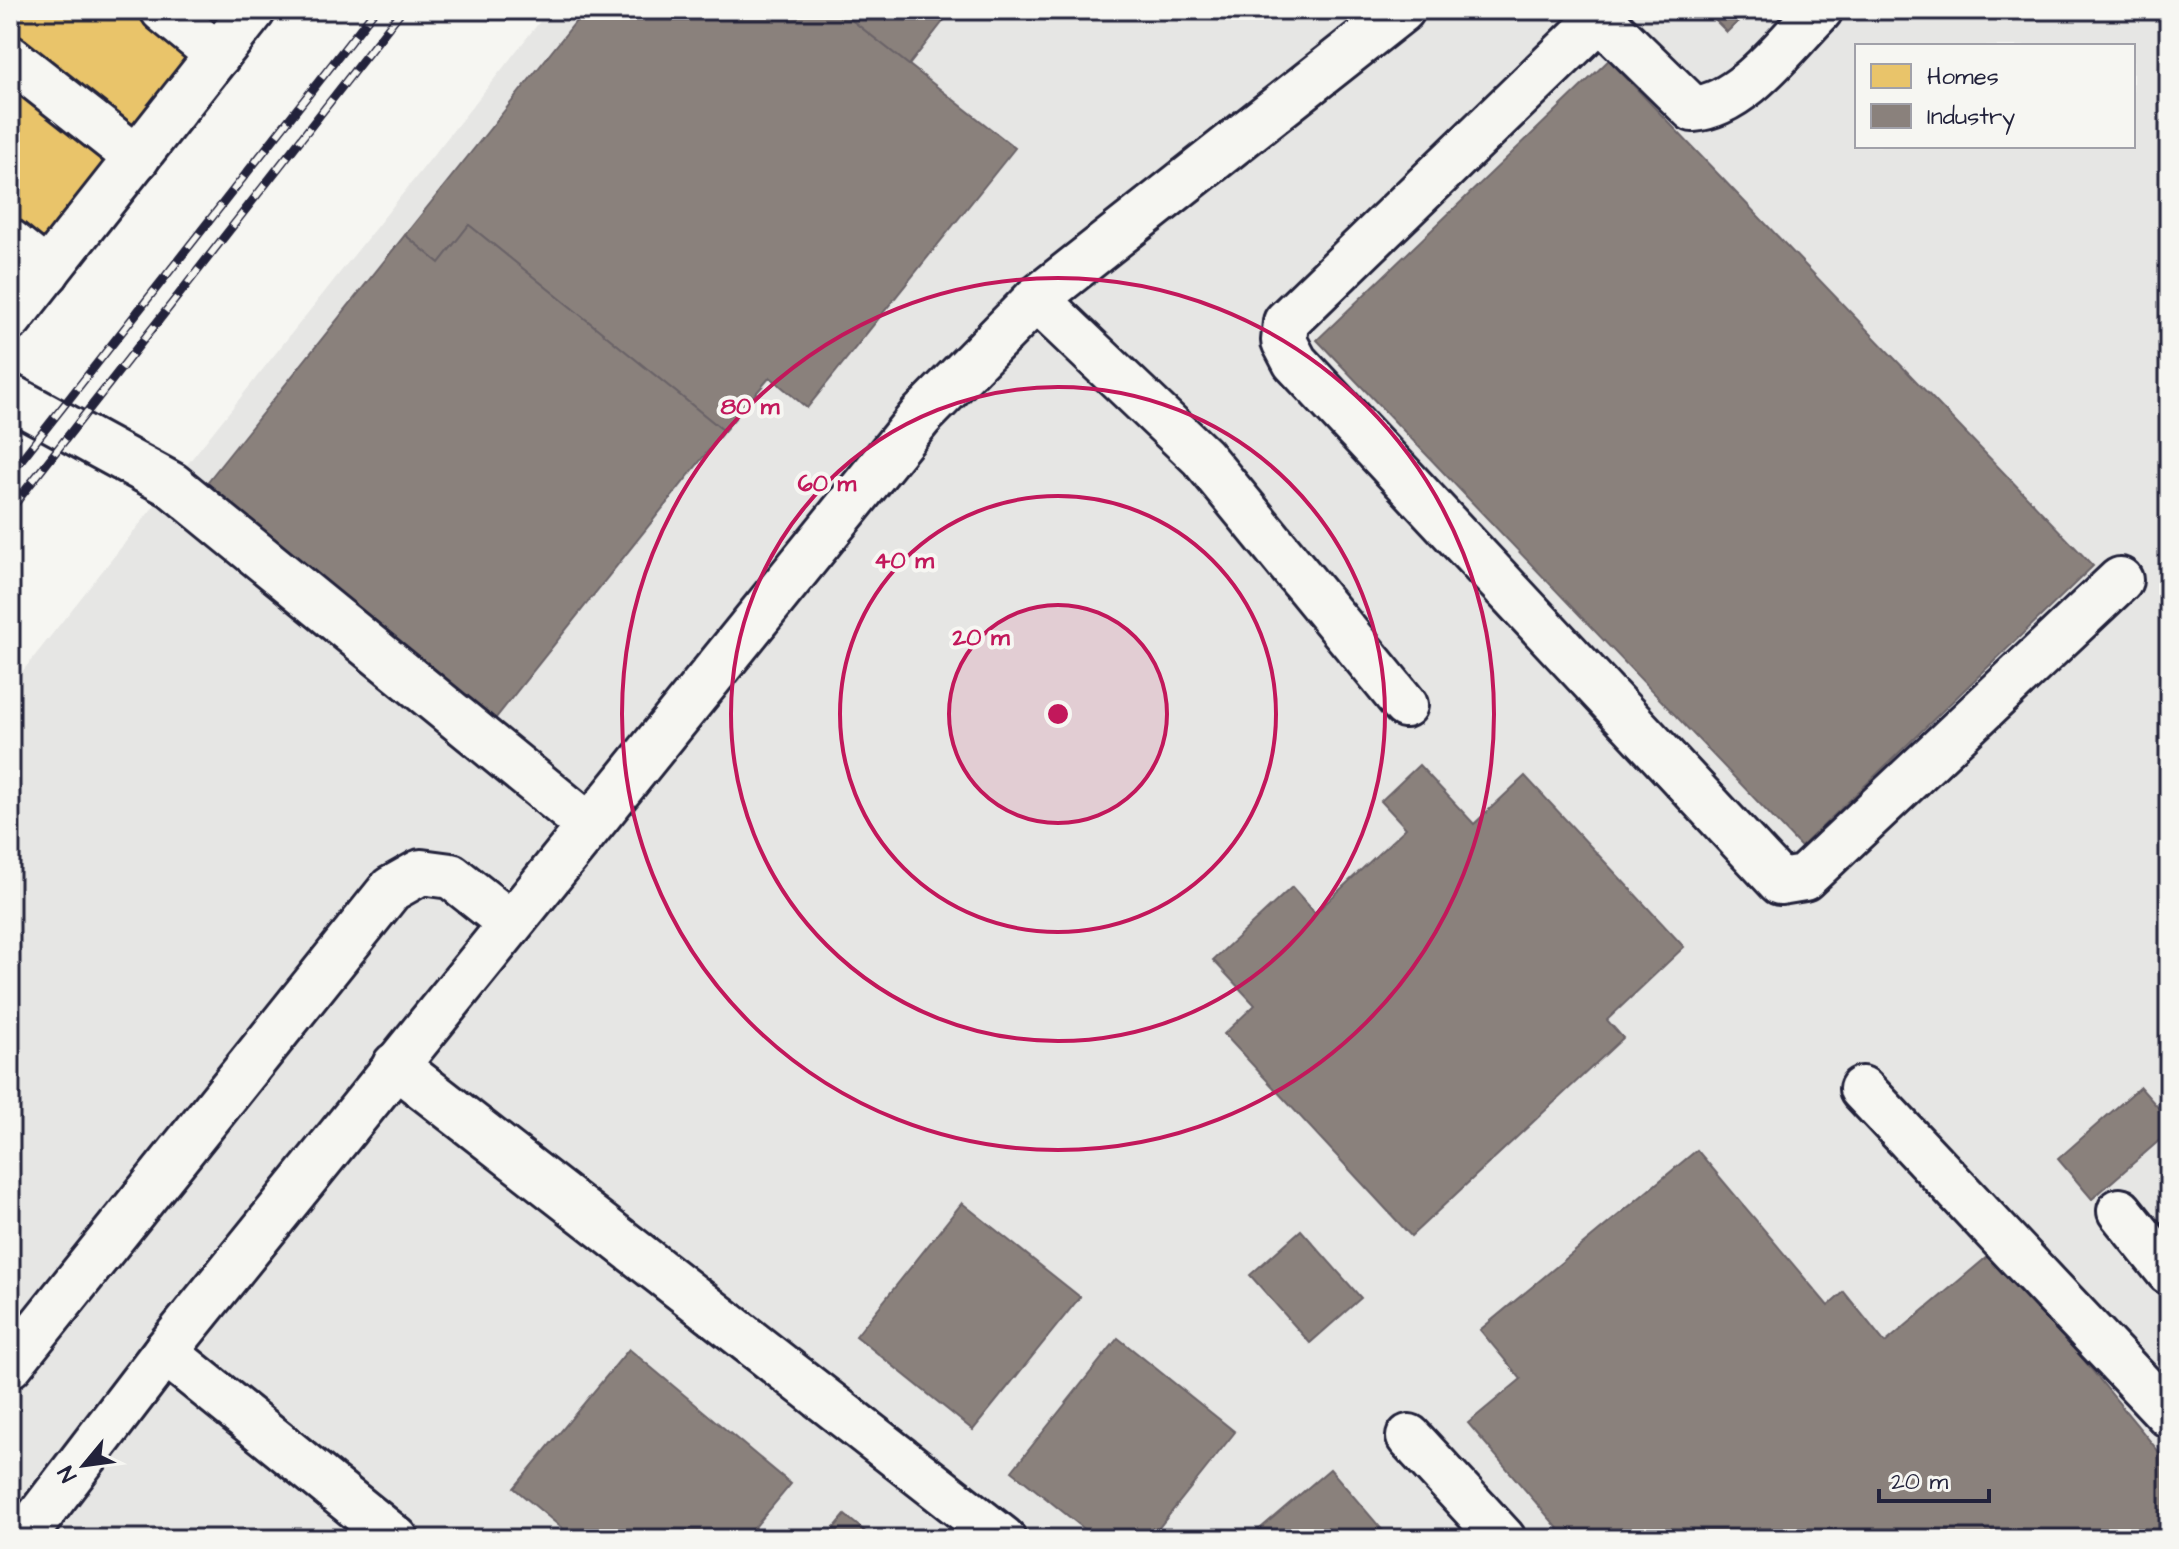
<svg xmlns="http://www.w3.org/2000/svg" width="2179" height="1549" font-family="'Architects Daughter',sans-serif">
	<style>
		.built { fill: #e6e6e4; fill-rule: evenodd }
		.homes { fill: #e9c46a; stroke: #ad935c; stroke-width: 2 }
		.industry { fill: #8a817c; stroke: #6b6468; stroke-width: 2 }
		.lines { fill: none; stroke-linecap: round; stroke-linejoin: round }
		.minor-casing { stroke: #22223b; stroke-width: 50 }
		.minor { stroke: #f6f6f2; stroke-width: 44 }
		.rail-casing { stroke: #22223b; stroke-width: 9 }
		.rail { stroke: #f6f6f2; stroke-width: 6; stroke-dasharray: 18; stroke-linecap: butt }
		.ring { fill: none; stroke: #c2185b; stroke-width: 4 }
		.centre { fill: #c2185b; stroke: #f6f6f2; stroke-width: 4 }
		.ring-label { font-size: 24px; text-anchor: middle; font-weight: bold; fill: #c2185b; stroke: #f6f6f2; stroke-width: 8; stroke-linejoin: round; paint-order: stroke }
	</style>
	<rect width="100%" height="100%" fill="#f6f6f2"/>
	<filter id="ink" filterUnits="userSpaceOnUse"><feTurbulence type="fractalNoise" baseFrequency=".0125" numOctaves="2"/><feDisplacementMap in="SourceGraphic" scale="16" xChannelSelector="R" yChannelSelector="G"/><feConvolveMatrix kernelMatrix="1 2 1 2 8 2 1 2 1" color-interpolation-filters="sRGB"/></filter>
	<g filter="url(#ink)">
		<!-- built -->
		<path class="built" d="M549 10H2169V1539H10V687ZM1857 46H2133V146H1857Z"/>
		<!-- homes -->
		<g class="homes">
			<path d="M10 10H156L206 50 140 132 10 29Z"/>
			<path d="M10 80 111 162 45 244 10 216Z"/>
		</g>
		<!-- industry -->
		<g class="industry">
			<path d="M585 10H839L1015 148 807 408 770 377 724 431 469 225 439 263 405 235Z"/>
			<path d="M839 10H952L909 65Z"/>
			<path d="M1705 10H1750L1727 32Z"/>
			<path d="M1609 60 2093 566 1801 847 1317 340Z"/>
			<path d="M469 225 724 431 495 719 205 485 405 235 439 263Z"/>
			<path d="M1419 765 1474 824 1525 776 1684 947 1607 1020 1623 1038 1411 1236 1224 1034 1255 1005 1213 960 1292 887 1315 913 1406 828 1381 801Z"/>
			<path d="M2140 1087 2169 1120V1132L2092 1199 2058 1159Z"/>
			<path d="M1697 1150 1828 1306 1844 1292 1885 1343 1994 1251 2169 1464V1539H1567L1468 1423 1521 1379 1480 1330Z"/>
			<path d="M962 1203 1080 1297 973 1430 856 1336Z"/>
			<path d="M1301 1230 1361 1298 1310 1343 1250 1275Z"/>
			<path d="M1118 1338 1235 1432 1150 1539H1097L1012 1471Z"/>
			<path d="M629 1349 791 1484 745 1539H575L514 1488Z"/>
			<path d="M1330 1469 1390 1539H1248Z"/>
			<path d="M845 1515 874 1539H825Z"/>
		</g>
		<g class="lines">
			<!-- minor casing -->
			<g class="minor-casing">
				<g id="minor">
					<path d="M163 10 218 55"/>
					<path d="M1592 10 1600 18 1286 322 1284 341 1295 362 1780 882 1804 878 2120 580"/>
					<path d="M1600 18 1693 109C1743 105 1786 44 1820 10"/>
					<path d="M10 58 137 158"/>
					<path d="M10 242 47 272"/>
					<path d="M1036 299 1202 457 1405 705"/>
					<path d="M10 318 253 10"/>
					<path d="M10 397 172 485 588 825"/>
					<path d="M395 1065 1003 1539"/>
					<path d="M1862 1089 2169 1415"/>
					<path d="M2120 1211 2169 1272"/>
					<path d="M165 1352 396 1539"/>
					<path d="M10 1365 391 889 421 872 451 876 509 922"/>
					<path d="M1409 1437 1503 1539"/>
					<path d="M22 1539 165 1352 921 416 1036 299 1402 10"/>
				</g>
			</g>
			<!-- minor -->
			<use href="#minor" class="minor"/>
			<!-- rail casing -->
			<g class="rail-casing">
				<g id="rail">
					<path d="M10 474 375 10"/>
					<path d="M10 510 402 10"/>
				</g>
			</g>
			<!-- rail -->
			<use href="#rail" class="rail"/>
		</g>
	</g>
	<!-- distance rings -->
	<circle cx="1058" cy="714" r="109" fill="#c2185b" fill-opacity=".12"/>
	<g class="ring">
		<circle cx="1058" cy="714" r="109"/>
		<circle cx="1058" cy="714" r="218"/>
		<circle cx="1058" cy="714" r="327"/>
		<circle cx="1058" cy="714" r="436"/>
	</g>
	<circle cx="1058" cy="714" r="12" class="centre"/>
	<g class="ring-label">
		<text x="750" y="414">80 m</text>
		<text x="827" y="491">60 m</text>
		<text x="904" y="568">40 m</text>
		<text x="981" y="645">20 m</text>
	</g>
	<!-- margin -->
	<rect width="2179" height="1549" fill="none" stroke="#f6f6f2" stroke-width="40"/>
	<rect x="20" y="20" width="2139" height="1509" fill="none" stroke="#22223b" stroke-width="3" filter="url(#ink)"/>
	<!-- legend -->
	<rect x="1855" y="44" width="280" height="104" fill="#f6f6f2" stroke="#a1a1a9" stroke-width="2"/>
	<rect x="1871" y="64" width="40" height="24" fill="#e9c46a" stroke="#a1a1a9" stroke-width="2"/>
	<text x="1927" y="84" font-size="24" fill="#22223b">Homes</text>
	<rect x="1871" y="104" width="40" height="24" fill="#8a817c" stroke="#a1a1a9" stroke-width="2"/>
	<text x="1927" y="124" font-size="24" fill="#22223b">Industry</text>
	<!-- north arrow -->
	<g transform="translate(84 1465) rotate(241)" stroke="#f6f6f2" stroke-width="6" paint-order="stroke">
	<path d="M0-6L14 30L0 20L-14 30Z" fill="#22223b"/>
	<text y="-12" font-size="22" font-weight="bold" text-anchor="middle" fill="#22223b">N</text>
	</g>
	<!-- scale -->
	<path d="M1879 1489v12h110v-12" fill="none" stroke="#22223b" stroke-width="4"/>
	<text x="1891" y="1489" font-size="24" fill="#22223b" stroke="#f6f6f2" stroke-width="6" paint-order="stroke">20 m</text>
</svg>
